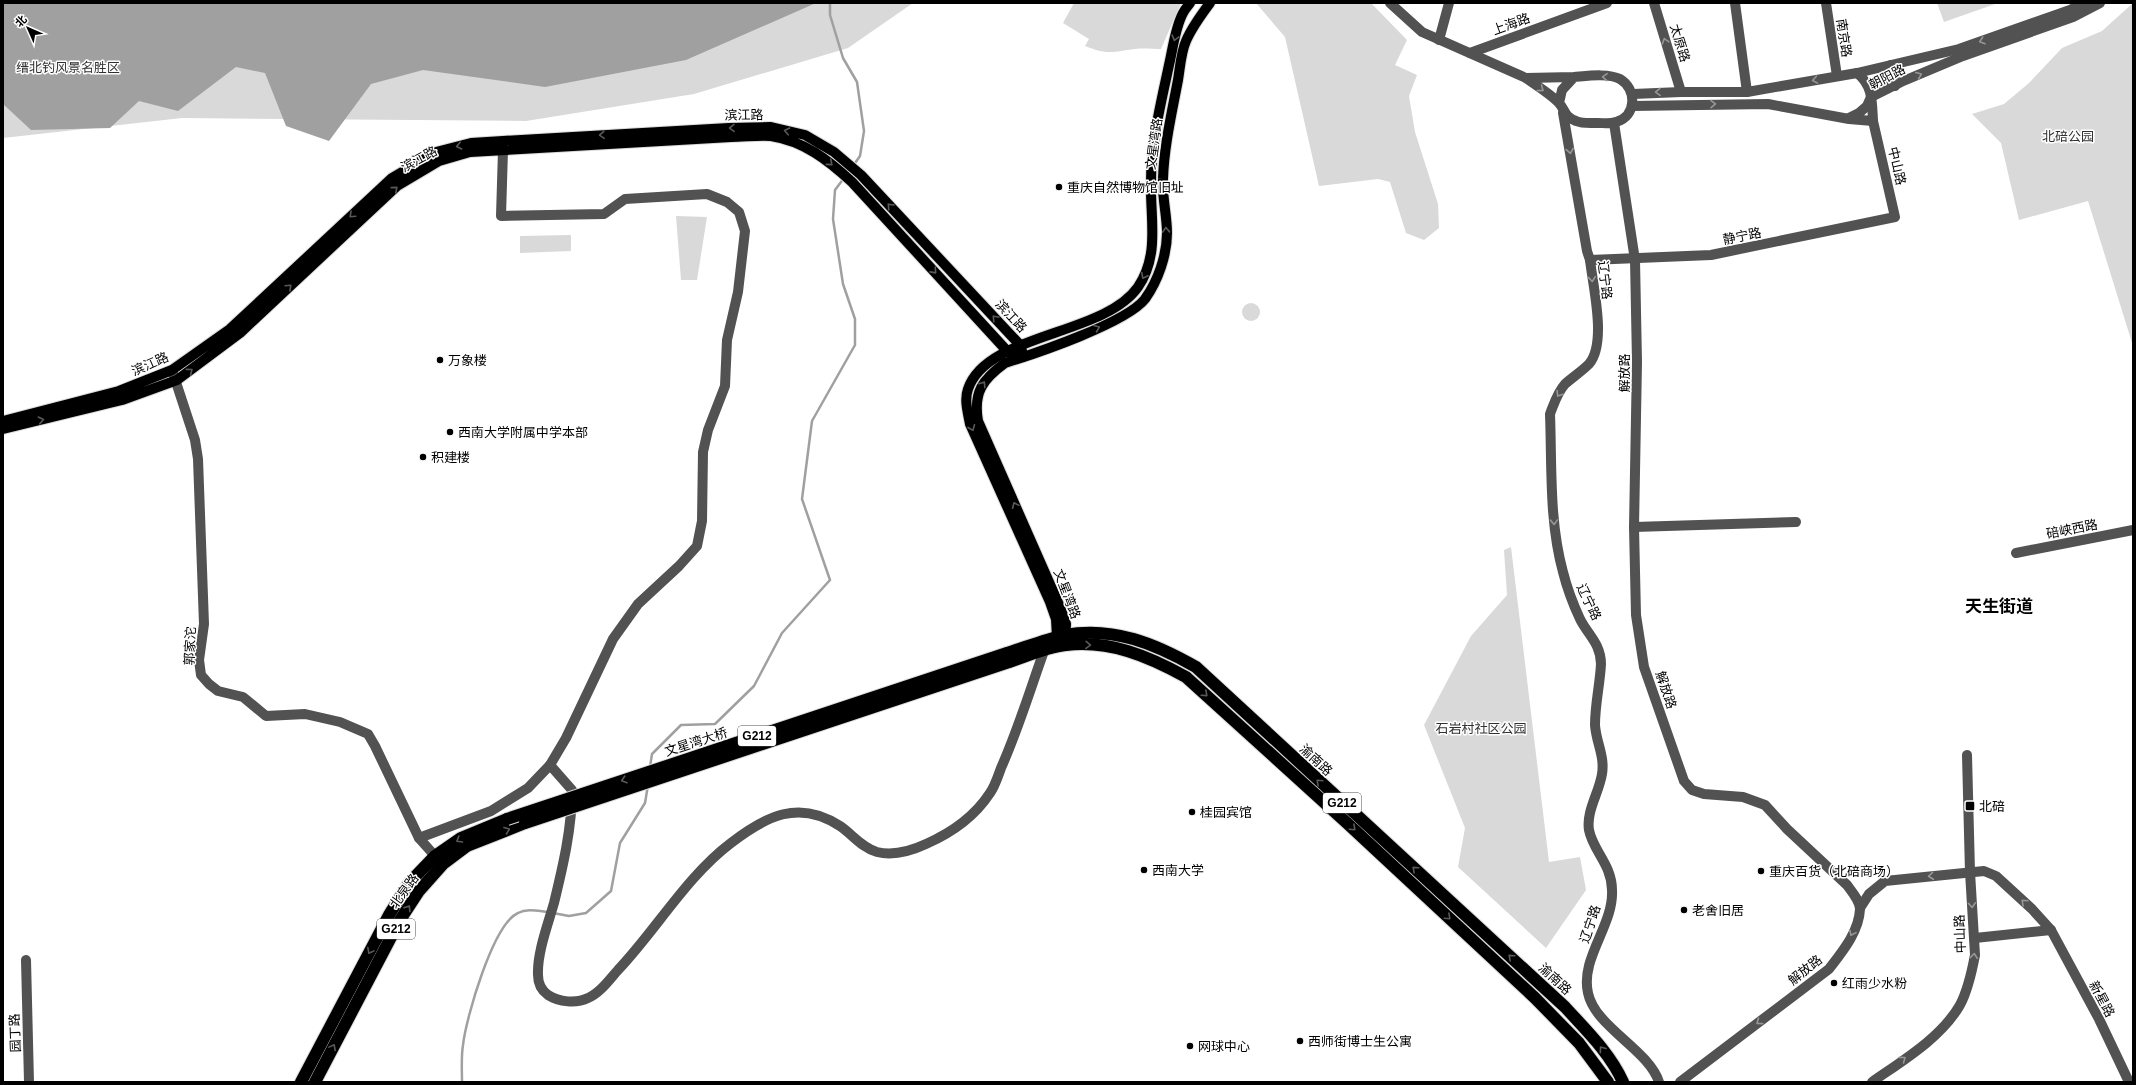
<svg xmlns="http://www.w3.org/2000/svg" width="2136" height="1085" font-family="Arial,'Noto Sans SC',sans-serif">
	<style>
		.green { fill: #d9d9d9 }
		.water { fill: #a0a0a0 }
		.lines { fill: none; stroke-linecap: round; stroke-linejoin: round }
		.stream { stroke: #a0a0a0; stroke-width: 2.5 }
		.major-casing { stroke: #dbdbdb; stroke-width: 12 }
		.highway-casing { stroke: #dbdbdb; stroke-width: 14 }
		.minor { stroke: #525252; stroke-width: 10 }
		.major { stroke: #000; stroke-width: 10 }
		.highway { stroke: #000; stroke-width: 12 }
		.highway-bridge-casing { stroke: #dbdbdb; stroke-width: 14; stroke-linecap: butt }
		.highway-bridge { stroke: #000; stroke-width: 12 }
		.oneway { stroke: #595959 }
		.oneway2 { stroke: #979797 }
		.poi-dot { fill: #000; stroke: #fff; stroke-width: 1.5 }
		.labels { text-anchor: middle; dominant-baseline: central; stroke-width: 3; stroke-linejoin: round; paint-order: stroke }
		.shield { fill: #fff; stroke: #4c4c4c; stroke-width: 1 }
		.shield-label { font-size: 12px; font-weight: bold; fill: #000 }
		.street-label { font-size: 13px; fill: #000; stroke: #fff }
		.park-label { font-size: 13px; fill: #303030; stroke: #fff }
		.poi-label { font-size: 13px; fill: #000; stroke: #fff; text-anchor: start }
		.district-label { font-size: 17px; font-weight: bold; fill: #000; stroke: #fff }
	</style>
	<rect width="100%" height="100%" fill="#fff"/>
	<!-- green -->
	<g class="green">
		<path d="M3 3H913L848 48 694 94 526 121 182 118 3 138Z"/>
		<path d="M1074 3H1181L1161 49C1153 49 1144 48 1135 49 1113 52 1107 55 1085 46L1089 39 1063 23Z"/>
		<path d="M1256 3H1371L1407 40 1395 65 1417 75 1409 96 1415 132 1438 204 1439 228 1424 240 1406 233 1390 182 1378 179 1319 186 1285 37Z"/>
		<path d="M1937 3H1998L1944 22Z"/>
		<path d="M2133 3V346L2088 201 2019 220 2001 143 1972 114 2004 104 2029 83 2062 48 2102 31Z"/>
		<path d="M676 216 707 217 697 280H681Z"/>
		<path d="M571 235V251L520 253V236Z"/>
		<circle cx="1251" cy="312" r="9"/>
		<path d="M1511 547 1549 862 1580 857 1586 890 1546 948 1458 867 1465 828 1424 725 1471 636 1507 595 1504 550Z"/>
	</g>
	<!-- water -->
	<path class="water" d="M3 3H816L686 60 545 87 423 70 371 84 329 141 286 126 265 73 236 67 178 111 139 101 110 128 31 130 3 104Z"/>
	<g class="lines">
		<!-- stream -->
		<g class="stream">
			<path d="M830 3V15L843 58 857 82 864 131 860 156 853 166"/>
			<path d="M650 767 652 754 681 725 715 724 754 686 782 633 830 580 802 499 812 421 855 345V319L843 284 833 219 835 190 844 178"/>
			<path d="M553 913 569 916 586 913 611 891 620 843 645 803 648 785"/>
			<path d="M462 1082C462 1070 461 1057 463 1045 466 1018 493 924 518 913 527 908 538 911 548 912"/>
		</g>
		<!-- major casing -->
		<g class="major-casing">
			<g id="major">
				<path d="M3 421 119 391 172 370 230 329 392 178 436 152 471 143 503 141 729 128 771 127 805 135 834 152 861 175 1021 346 1023 357 1008 352 852 182C828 160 804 141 771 136 758 135 744 137 731 137L470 152 439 161 397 186 240 333 177 380 122 400 3 429"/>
				<path d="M1065 641 1066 624 1060 607 978 421C973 392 983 379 1005 363 1037 353 1126 323 1145 299 1158 281 1167 255 1167 233 1167 215 1162 198 1163 179 1164 146 1172 112 1178 80 1180 68 1181 52 1186 41 1192 27 1201 15 1210 3"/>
				<path d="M1062 642 1057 637 1056 619 1050 602 970 424C968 413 964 400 968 389 987 333 1104 336 1138 287 1160 255 1150 218 1151 182 1151 142 1161 103 1169 65 1173 48 1175 28 1183 13 1185 9 1188 6 1190 3"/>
			</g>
		</g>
		<!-- highway casing -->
		<g class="highway-casing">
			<g id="highway">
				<path d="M1007 653C1026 647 1046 639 1065 635 1113 626 1156 644 1196 667L1565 1007C1586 1030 1610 1053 1623 1082"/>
				<path d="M1009 662C1027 656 1047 647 1066 645 1110 640 1148 656 1186 677L1347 823 1535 998 1579 1043 1608 1082"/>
				<path d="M301 1082 389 915 409 883 435 856 461 838 507 819"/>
				<path d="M315 1082 400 920 419 891 443 864 467 846 525 823"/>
			</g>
		</g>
		<!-- minor -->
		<g class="minor">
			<path d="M1390 3 1422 32 1526 78"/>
			<path d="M1654 3 1681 92"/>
			<path d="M1735 3 1747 92"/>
			<path d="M1826 3 1837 76"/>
			<path d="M1439 40 1449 3"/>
			<path d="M1470 53 1607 3"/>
			<path d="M1891 65C1882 74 1884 79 1895 86"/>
			<path d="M1633 94 1681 92H1747L1857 73 1959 49 2070 10 2084 3"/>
			<path d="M1559 103 1562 90 1574 77C1587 76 1608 73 1620 79 1637 89 1637 116 1616 122 1611 124 1604 123 1598 123 1591 123 1583 124 1576 121 1563 116 1566 110 1558 102 1549 93 1537 86 1526 78L1574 77"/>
			<path d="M1632 106 1768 104 1849 119 1873 121C1872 103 1873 85 1857 73"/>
			<path d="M1563 113 1587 251 1590 260C1593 287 1607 343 1589 364 1582 371 1573 377 1565 384 1557 393 1554 404 1550 414 1552 467 1549 521 1563 572 1567 588 1573 604 1580 619 1588 635 1601 644 1601 664 1600 684 1595 704 1595 725 1596 742 1605 756 1602 774 1599 793 1586 811 1589 830 1593 851 1612 865 1612 890 1614 925 1580 958 1588 993 1595 1027 1648 1049 1659 1082"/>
			<path d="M1849 118 1859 113 1867 106 1871 97 1901 82 1963 56 2073 17 2100 3"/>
			<path d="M1614 123 1635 260 1637 362 1634 527 1636 615 1644 667 1684 781 1692 790 1704 794 1743 797 1765 805 1787 829 1847 885C1852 892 1860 901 1860 909 1859 932 1842 952 1829 969L1680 1082"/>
			<path d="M1590 260 1711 255 1895 217 1873 121"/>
			<path d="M173 373 195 440 198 459 204 624 199 660 201 675 209 684 218 691 243 697 266 716 305 714 340 722 368 734 375 746 419 838 435 856"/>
			<path d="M1634 527 1796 522"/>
			<path d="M2016 553 2133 530"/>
			<path d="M550 765 572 790C572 828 563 866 554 903 548 924 537 953 538 975 538 983 541 990 548 995 559 1002 576 1004 588 998 600 993 609 980 618 970 656 930 687 876 731 843 766 816 799 799 840 826 852 834 862 848 877 852 894 856 911 851 926 844 951 833 975 816 990 793 995 786 998 776 1001 768 1018 730 1030 690 1044 651"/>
			<path d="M419 838 491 811 528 788 550 765 566 738 613 639 638 604 679 566 697 546 702 521 703 452 708 430 725 386 727 340 738 292 745 231 739 212 727 202 707 194 625 199 604 214 501 216 503 150"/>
			<path d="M1860 908 1869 894 1885 881 1984 871 1996 876 2032 909 2051 930 2099 1019 2129 1082"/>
			<path d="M1975 938 2051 930"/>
			<path d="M26 960 29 1082"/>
			<path d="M1872 1082C1902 1061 1941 1038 1960 1005 1968 990 1972 971 1975 955L1970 872 1967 755"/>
		</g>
		<!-- major -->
		<use href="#major" class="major"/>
		<!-- highway -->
		<use href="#highway" class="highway"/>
		<!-- highway-bridge casing -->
		<g class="highway-bridge-casing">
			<g id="highway-bridge">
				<path d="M507 819 1007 653"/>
				<path d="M525 823 1009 662"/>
			</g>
		</g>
		<!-- highway-bridge -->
		<use href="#highway-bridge" class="highway-bridge"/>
	</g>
	<!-- one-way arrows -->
	<defs><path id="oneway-chevron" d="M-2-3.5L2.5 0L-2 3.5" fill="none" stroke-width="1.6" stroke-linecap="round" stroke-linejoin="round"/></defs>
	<g class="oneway">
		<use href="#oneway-chevron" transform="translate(1175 38) rotate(105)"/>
		<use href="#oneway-chevron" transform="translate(732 128) rotate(179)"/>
		<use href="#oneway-chevron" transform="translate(787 131) rotate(-168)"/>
		<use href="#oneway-chevron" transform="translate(602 135) rotate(177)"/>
		<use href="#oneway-chevron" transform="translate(459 146) rotate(167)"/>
		<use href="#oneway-chevron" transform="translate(830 163) rotate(40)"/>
		<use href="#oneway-chevron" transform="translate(395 189) rotate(-41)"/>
		<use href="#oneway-chevron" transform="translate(890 206) rotate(-133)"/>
		<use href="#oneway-chevron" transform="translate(352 215) rotate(137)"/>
		<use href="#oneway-chevron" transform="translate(1166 230) rotate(-92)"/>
		<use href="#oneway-chevron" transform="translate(934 271) rotate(48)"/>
		<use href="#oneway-chevron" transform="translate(1144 276) rotate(117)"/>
		<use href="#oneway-chevron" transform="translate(289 287) rotate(-43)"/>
		<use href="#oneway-chevron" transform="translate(995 318) rotate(-133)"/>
		<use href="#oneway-chevron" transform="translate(1097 328) rotate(-22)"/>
		<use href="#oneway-chevron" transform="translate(190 371) rotate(-37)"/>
		<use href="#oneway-chevron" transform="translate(983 384) rotate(-57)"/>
		<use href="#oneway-chevron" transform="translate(41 420) rotate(-13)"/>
		<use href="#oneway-chevron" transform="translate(972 428) rotate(68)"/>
		<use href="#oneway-chevron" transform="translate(1015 505) rotate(-114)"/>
		<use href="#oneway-chevron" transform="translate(1088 645) rotate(2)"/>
		<use href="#oneway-chevron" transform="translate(1205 694) rotate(42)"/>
		<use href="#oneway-chevron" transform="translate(624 780) rotate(162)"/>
		<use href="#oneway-chevron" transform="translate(1319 782) rotate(-137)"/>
		<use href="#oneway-chevron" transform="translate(1353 828) rotate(43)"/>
		<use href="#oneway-chevron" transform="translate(507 830) rotate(-21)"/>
		<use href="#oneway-chevron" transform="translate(459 840) rotate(149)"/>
		<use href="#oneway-chevron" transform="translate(1415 869) rotate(-138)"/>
		<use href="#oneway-chevron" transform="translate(408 908) rotate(-57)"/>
		<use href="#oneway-chevron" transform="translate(1448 917) rotate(43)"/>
		<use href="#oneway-chevron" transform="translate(370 951) rotate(118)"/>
		<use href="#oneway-chevron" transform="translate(1511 957) rotate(-138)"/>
		<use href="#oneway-chevron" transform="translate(333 1047) rotate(-62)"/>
		<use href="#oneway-chevron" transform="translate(1602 1049) rotate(-126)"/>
	</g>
	<g class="oneway2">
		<use href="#oneway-chevron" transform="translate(1665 41) rotate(-107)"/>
		<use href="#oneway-chevron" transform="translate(1982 41) rotate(161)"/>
		<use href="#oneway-chevron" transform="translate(1919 75) rotate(-23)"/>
		<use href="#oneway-chevron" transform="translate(1605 77) rotate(-177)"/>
		<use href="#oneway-chevron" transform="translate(1815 80) rotate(170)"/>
		<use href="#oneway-chevron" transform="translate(1541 89) rotate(37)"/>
		<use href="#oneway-chevron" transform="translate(1658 92) rotate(178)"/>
		<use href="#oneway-chevron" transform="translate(1713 104) rotate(-1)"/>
		<use href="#oneway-chevron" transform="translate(1570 151) rotate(80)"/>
		<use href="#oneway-chevron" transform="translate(1592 279) rotate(84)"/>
		<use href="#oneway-chevron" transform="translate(1559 394) rotate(122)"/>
		<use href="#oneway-chevron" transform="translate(1554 522) rotate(88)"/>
		<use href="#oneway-chevron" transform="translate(1931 876) rotate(174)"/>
		<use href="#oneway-chevron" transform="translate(2024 902) rotate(-137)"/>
		<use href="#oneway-chevron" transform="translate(1972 905) rotate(86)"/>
		<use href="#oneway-chevron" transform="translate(1852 933) rotate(114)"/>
		<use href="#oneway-chevron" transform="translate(1974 956) rotate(-84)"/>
		<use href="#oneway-chevron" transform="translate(1759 1022) rotate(143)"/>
		<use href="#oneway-chevron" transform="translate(1903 1059) rotate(-37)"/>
	</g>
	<!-- markers -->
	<g class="poi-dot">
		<circle cx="1059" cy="187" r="4"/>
		<circle cx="440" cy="360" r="4"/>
		<circle cx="450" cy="432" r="4"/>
		<circle cx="423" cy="457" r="4"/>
		<rect x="1965" y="801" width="10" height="10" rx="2"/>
		<circle cx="1192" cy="812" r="4"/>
		<circle cx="1144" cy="870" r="4"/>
		<circle cx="1761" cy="871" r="4"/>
		<circle cx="1684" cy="910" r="4"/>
		<circle cx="1834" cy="983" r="4"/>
		<circle cx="1300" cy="1041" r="4"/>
		<circle cx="1190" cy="1046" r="4"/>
	</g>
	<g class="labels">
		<!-- shield labels -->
		<g class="shield">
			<rect x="738" y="726" width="38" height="20" rx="3"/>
			<rect x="1323" y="793" width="38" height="20" rx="3"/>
			<rect x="377" y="919" width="38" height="20" rx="3"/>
		</g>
		<g class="shield-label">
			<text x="757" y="736">G212</text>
			<text x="1342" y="803">G212</text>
			<text x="396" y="929">G212</text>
		</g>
		<!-- street labels -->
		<g class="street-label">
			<text transform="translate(1511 24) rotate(-20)">上海路</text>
			<text transform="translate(1844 38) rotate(81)">南京路</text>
			<text transform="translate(1680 43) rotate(73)">太原路</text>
			<text transform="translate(1887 77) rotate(-27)">朝阳路</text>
			<text transform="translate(744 115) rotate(-1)">滨江路</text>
			<text transform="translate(1154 144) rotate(-82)">文星湾路</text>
			<text transform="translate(419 159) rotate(-28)">滨江路</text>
			<text transform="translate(1897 166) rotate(77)">中山路</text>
			<text transform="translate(1742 236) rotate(-11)">静宁路</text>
			<text transform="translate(1605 280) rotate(83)">辽宁路</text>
			<text transform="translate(1011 316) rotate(47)">滨江路</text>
			<text transform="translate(150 364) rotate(-24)">滨江路</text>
			<text transform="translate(1624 373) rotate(-90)">解放路</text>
			<text transform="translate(2072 529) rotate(-11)">碚峡西路</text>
			<text transform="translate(1067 594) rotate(69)">文星湾路</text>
			<text transform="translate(1589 602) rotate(64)">辽宁路</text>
			<text transform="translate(190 646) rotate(-87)">郭家沱</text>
			<text transform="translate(1666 690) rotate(71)">解放路</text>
			<text transform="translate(696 742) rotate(-18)">文星湾大桥</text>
			<text transform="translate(1316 760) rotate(43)">渝南路</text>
			<text transform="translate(404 891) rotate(-54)">北泉路</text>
			<text transform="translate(1590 924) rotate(-71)">辽宁路</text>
			<text transform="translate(1960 934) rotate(-92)">中山路</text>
			<text transform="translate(1805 970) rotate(-39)">解放路</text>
			<text transform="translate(1555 979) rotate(43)">渝南路</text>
			<text transform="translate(2102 999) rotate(62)">新星路</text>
			<text transform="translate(15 1033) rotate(-92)">园丁路</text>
		</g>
		<!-- park labels -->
		<g class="park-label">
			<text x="68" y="67">缙北钓风景名胜区</text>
			<text x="2068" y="136">北碚公园</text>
			<text x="1481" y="728">石岩村社区公园</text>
		</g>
		<!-- poi labels -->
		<g class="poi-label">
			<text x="1067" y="187">重庆自然博物馆旧址</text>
			<text x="448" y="360">万象楼</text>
			<text x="458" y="432">西南大学附属中学本部</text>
			<text x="431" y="457">积建楼</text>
			<text x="1979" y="806">北碚</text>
			<text x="1200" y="812">桂园宾馆</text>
			<text x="1152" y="870">西南大学</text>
			<text x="1769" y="871">重庆百货（北碚商场）</text>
			<text x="1692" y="910">老舍旧居</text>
			<text x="1842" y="983">红雨少水粉</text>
			<text x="1308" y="1041">西师街博士生公寓</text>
			<text x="1198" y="1046">网球中心</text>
		</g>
		<!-- district labels -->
		<g class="district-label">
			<text x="1999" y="606">天生街道</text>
		</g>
	</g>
	<!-- border -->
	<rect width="2136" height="1085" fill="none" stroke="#000000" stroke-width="8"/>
	<!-- north arrow -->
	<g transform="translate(28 28) rotate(315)" stroke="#ffffff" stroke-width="3" paint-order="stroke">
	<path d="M0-3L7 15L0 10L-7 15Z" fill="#000000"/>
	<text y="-6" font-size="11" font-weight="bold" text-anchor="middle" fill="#000000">北</text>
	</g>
</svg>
